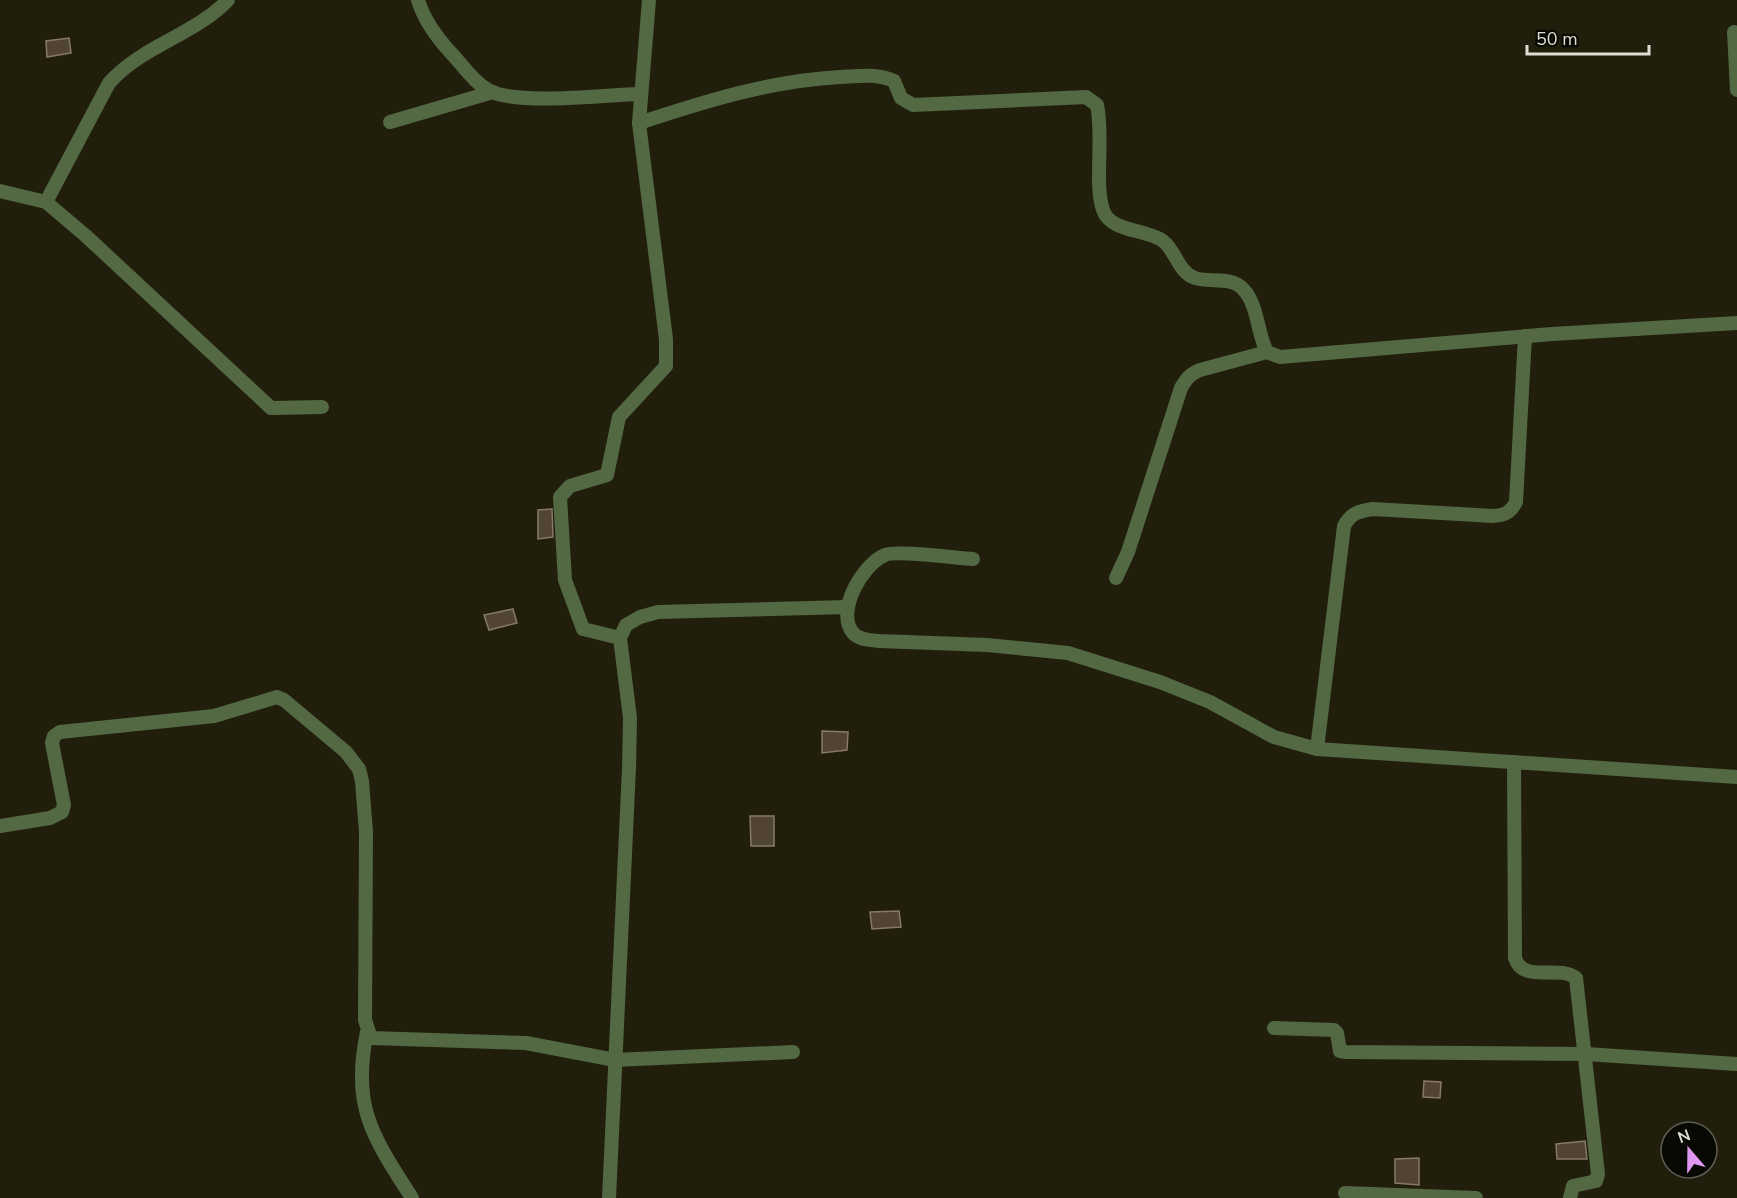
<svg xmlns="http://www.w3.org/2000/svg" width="1737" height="1198" font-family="'Nunito Sans',sans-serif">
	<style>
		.building { fill: #514432; stroke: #877966; stroke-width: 1.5 }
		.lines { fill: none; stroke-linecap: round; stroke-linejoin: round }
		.street { stroke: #526944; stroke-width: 14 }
	</style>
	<rect width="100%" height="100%" fill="#211f0c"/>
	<!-- building -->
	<g class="building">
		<path d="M69 38 71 53 47 57 46 41Z"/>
		<path d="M552 509 553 537 538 539V510Z"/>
		<path d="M513 609 517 623 489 630 484 615Z"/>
		<path d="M822 731 848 732 847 750 822 753Z"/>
		<path d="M750 816H774V846H751Z"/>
		<path d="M899 911 901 927 872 929 870 912Z"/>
		<path d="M1424 1081 1441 1082 1440 1098 1423 1097Z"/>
		<path d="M1585 1141 1587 1159H1557L1556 1144Z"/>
		<path d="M1419 1158V1185L1395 1183V1159Z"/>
	</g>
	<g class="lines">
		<!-- street -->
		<g class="street">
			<path d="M418 0C424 20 438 39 452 54 464 67 476 85 492 92 524 105 603 95 640 94"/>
			<path d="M1734 32 1737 90"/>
			<path d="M390 122 493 92"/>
			<path d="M639 123C706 101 769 81 840 77 858 76 876 73 894 81L901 98 913 105 1086 97 1097 105C1104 137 1094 184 1103 210 1110 232 1147 229 1163 241 1176 251 1178 272 1195 278 1210 283 1231 276 1243 289 1258 304 1257 333 1267 352L1280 357 1552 334 1737 323"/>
			<path d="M0 191 46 202 86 236 271 408 322 407"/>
			<path d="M46 202 109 83C143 45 195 35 228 0"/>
			<path d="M973 559C956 558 896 550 885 555 863 564 835 611 853 633 859 640 870 640 879 641L987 645 1068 653 1160 682 1210 702 1274 737 1317 749 1737 777"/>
			<path d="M1116 578 1128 552 1181 388C1186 379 1190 374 1200 370L1267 352"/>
			<path d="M620 638 583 629 565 580 560 497 570 486 607 475 619 417 666 366V339L639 123 649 0"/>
			<path d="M1317 749 1344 526C1351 513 1359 511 1373 509L1493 516C1505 515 1510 513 1516 502L1525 336"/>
			<path d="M1514 762 1515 958C1523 984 1558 964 1576 978L1598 1174 1596 1181 1573 1186 1570 1198"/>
			<path d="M0 826 50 818 62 812 64 805 52 743 54 736 60 732 214 716 277 697 284 700 346 752 359 769 362 781 366 832 365 1020 371 1038 526 1043 615 1060 793 1052"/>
			<path d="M1274 1028 1334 1030 1337 1033 1340 1051 1346 1052 1586 1054 1737 1064"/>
			<path d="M367 1032C351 1107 373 1137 412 1198"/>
			<path d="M1345 1193 1476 1198"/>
			<path d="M609 1198 629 768 630 718 620 638 626 625 640 617 658 612 848 607"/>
		</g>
	</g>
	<!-- north arrow -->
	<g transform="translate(1689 1150) rotate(340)"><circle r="28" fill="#090903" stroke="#5f5e56" stroke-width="1.5"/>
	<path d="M0-4.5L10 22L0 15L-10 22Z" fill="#df98f2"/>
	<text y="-9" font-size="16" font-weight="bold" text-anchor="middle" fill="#dfded2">N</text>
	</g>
	<!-- scale -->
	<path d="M1527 45v9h122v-9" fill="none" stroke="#dfded2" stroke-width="3"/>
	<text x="1536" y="45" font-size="18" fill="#dfded2" stroke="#090903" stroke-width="4.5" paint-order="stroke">50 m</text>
</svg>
